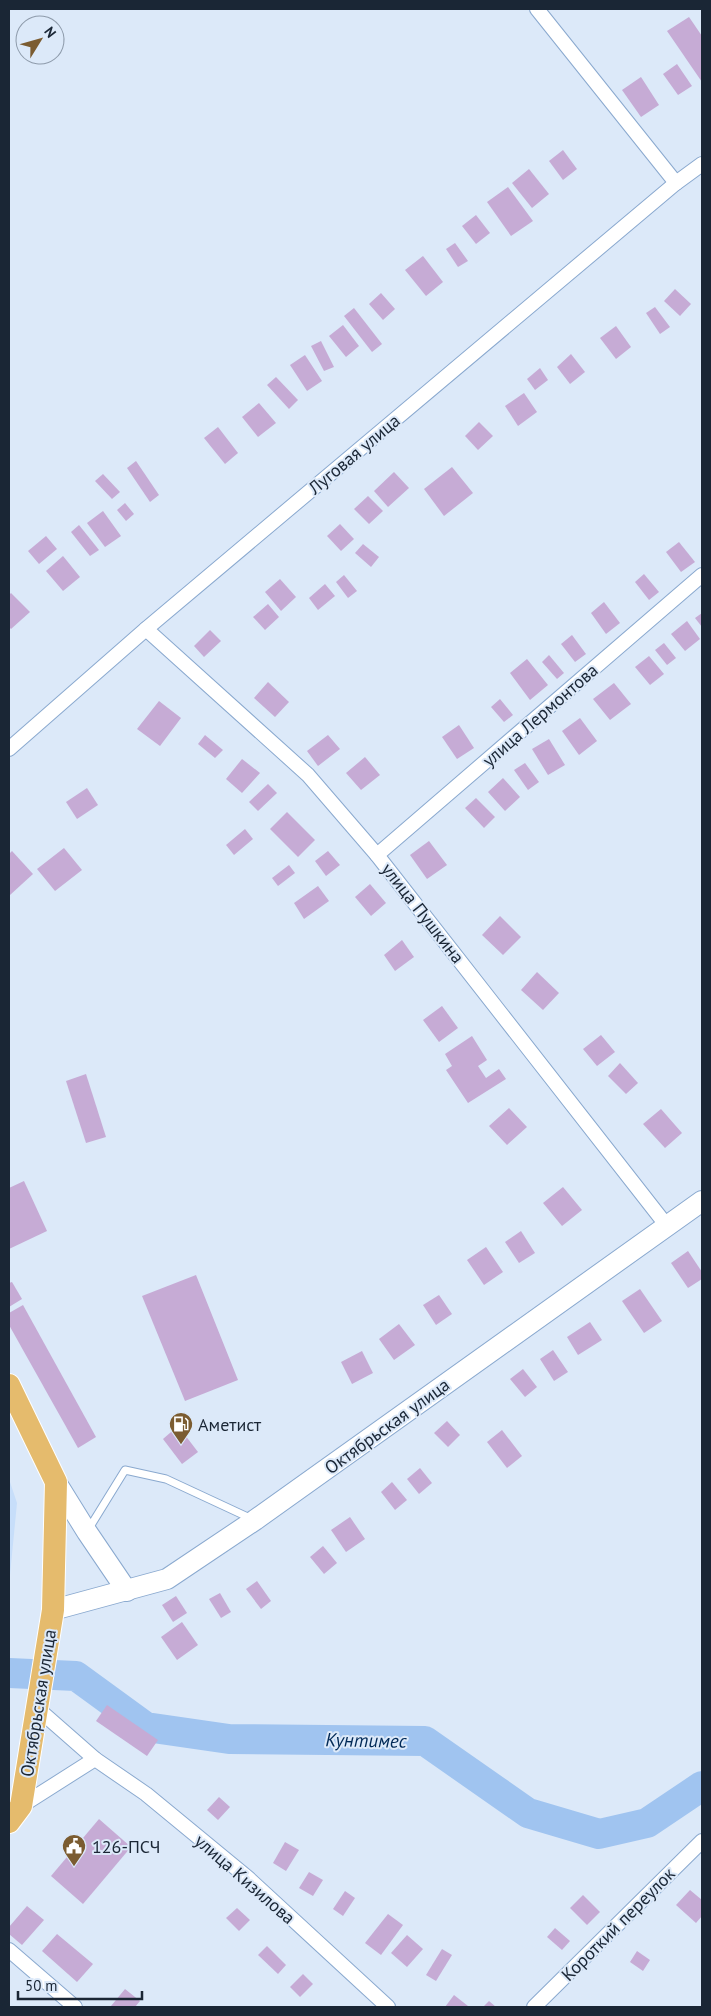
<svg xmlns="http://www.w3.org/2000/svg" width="711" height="2016" font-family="'PT Sans',sans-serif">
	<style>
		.built { fill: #c7defa }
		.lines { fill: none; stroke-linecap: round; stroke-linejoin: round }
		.river { stroke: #a0c4f0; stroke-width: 30 }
		.building { fill: #c6abd5 }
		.lane-casing { stroke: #8aa9cf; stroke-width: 9 }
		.street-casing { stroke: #8aa9cf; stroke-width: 16 }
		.secondary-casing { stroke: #8aa9cf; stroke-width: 22 }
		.primary-casing { stroke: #fff; stroke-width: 24 }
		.lane { stroke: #fff; stroke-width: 7 }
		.street { stroke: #fff; stroke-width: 14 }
		.secondary { stroke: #fff; stroke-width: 20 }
		.primary { stroke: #e5bb6d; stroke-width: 22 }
		.labels { text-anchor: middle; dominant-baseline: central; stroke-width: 4; stroke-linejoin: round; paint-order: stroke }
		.street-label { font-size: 18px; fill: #1a2635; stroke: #dce9f9 }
		.poi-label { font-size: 18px; fill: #1a2635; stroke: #dce9f9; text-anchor: start }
		.water-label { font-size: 19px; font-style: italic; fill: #002956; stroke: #dce9f9 }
	</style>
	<rect width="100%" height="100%" fill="#dce9f9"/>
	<!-- built -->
	<path class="built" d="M9 1479 17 1503 9 1585Z"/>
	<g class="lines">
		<!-- river -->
		<path class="river" d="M9 1673 76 1676 146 1727 229 1739 425 1741 528 1813 599 1834 647 1823 702 1786"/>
	</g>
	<!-- building -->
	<g class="building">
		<path d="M689 17 702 36V82L667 31Z"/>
		<path d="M677 64 692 86 678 95 663 74Z"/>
		<path d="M641 77 659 105 641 117 622 90Z"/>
		<path d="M563 150 577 169 563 180 549 161Z"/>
		<path d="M529 169 549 194 532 208 512 183Z"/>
		<path d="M508 187 533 221 511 236 487 202Z"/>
		<path d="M476 215 490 233 476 244 462 226Z"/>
		<path d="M455 243 468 261 458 267 446 249Z"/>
		<path d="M423 256 443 282 426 296 405 270Z"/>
		<path d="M675 289 691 304 680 316 664 301Z"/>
		<path d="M381 293 395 309 383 320 369 304Z"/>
		<path d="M655 307 670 327 660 334 646 313Z"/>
		<path d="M354 308 382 344 372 352 344 316Z"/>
		<path d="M343 325 359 346 346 357 329 336Z"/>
		<path d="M616 326 631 347 616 359 600 338Z"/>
		<path d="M321 341 334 367 324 371 311 346Z"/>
		<path d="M571 354 585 372 570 384 557 367Z"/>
		<path d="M305 355 322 381 307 391 290 365Z"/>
		<path d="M540 368 548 380 535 390 527 379Z"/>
		<path d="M276 377 298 400 289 409 267 385Z"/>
		<path d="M524 393 537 412 518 426 505 406Z"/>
		<path d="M259 403 276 423 258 437 242 417Z"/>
		<path d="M479 422 493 436 478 450 465 436Z"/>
		<path d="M218 427 238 453 225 464 204 438Z"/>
		<path d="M136 461 159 495 150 502 127 468Z"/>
		<path d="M452 467 473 493 444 516 424 489Z"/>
		<path d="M394 472 409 488 388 507 374 491Z"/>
		<path d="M103 474 120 492 112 499 95 481Z"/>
		<path d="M368 496 383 511 369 524 354 509Z"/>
		<path d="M125 503 134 514 126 521 117 510Z"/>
		<path d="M103 511 121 536 105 547 87 523Z"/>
		<path d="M340 524 354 539 341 551 327 536Z"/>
		<path d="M79 525 99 550 90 556 71 532Z"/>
		<path d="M46 536 57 549 39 564 28 551Z"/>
		<path d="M679 542 695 562 681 572 666 552Z"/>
		<path d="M363 544 379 557 371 567 355 553Z"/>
		<path d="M63 556 80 577 63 591 46 571Z"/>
		<path d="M644 574 659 592 649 600 635 582Z"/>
		<path d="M344 575 357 591 348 598 336 582Z"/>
		<path d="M280 579 296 597 281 611 265 592Z"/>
		<path d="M325 584 335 596 318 610 309 598Z"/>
		<path d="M11 593 30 612 11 629 9 627V595Z"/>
		<path d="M604 602 620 623 606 634 591 613Z"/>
		<path d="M268 604 279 617 265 630 253 617Z"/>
		<path d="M702 613V627L695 618Z"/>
		<path d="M687 621 700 639 685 651 671 634Z"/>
		<path d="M210 630 221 641 204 657 194 646Z"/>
		<path d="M572 635 586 654 575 662 561 644Z"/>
		<path d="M664 643 676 658 667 665 655 650Z"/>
		<path d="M549 655 564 673 557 679 542 662Z"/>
		<path d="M649 656 664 674 650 685 635 667Z"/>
		<path d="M527 659 548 685 530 700 510 673Z"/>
		<path d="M268 682 289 702 275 717 254 698Z"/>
		<path d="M614 683 631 704 610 720 593 699Z"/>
		<path d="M500 699 513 715 504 722 491 707Z"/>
		<path d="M159 701 181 718 160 746 137 729Z"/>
		<path d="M580 718 597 741 579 755 562 731Z"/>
		<path d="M459 725 474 748 457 759 442 737Z"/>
		<path d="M205 735 223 750 215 758 198 744Z"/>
		<path d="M328 735 340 749 318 766 307 751Z"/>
		<path d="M549 739 565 765 548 775 532 749Z"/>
		<path d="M365 757 380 775 361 790 346 773Z"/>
		<path d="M242 759 260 773 242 793 226 779Z"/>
		<path d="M525 763 539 782 528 790 514 770Z"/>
		<path d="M503 778 520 797 505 811 488 792Z"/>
		<path d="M268 784 277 793 258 811 249 802Z"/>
		<path d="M87 788 98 805 77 819 66 802Z"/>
		<path d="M476 798 495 817 484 828 465 808Z"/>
		<path d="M287 812 315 840 298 857 270 829Z"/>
		<path d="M245 829 253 839 234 855 226 845Z"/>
		<path d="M429 841 447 865 427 879 410 855Z"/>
		<path d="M64 848 82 870 55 891 37 869Z"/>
		<path d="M12 851 33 874 10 895 9 854Z"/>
		<path d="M328 851 340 865 326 876 315 861Z"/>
		<path d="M289 865 295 873 278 886 272 878Z"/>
		<path d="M370 884 386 903 371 916 355 897Z"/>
		<path d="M318 886 329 901 304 919 294 903Z"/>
		<path d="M500 916 521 937 503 955 482 935Z"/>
		<path d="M402 940 414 957 395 971 384 955Z"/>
		<path d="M537 972 559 993 543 1010 521 990Z"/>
		<path d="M442 1006 458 1028 439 1042 423 1020Z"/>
		<path d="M601 1035 615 1052 597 1066 583 1049Z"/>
		<path d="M472 1036 487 1060 478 1066 486 1078 499 1069 506 1079 468 1103 446 1070 452 1066 445 1054Z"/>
		<path d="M620 1063 638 1083 626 1094 608 1076Z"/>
		<path d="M86 1074 106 1137 86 1143 66 1081Z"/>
		<path d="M509 1108 527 1127 507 1145 489 1126Z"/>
		<path d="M661 1109 682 1133 665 1148 643 1124Z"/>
		<path d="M24 1181 47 1231 9 1249V1188Z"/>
		<path d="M563 1187 582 1210 562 1226 543 1203Z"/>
		<path d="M521 1231 535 1253 519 1263 505 1242Z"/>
		<path d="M486 1247 503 1272 484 1285 467 1260Z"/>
		<path d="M688 1251 702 1272V1279L688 1288 671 1263Z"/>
		<path d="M196 1275 238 1380 185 1401 142 1296Z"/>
		<path d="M12 1282 22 1299 9 1307V1283Z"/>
		<path d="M640 1289 662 1321 644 1333 622 1301Z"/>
		<path d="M439 1295 452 1314 436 1325 423 1305Z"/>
		<path d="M23 1305 96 1437 78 1448 9 1325V1313Z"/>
		<path d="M590 1322 602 1340 578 1355 567 1337Z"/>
		<path d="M399 1324 415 1345 394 1360 379 1339Z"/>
		<path d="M553 1350 568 1372 554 1381 540 1359Z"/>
		<path d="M362 1351 373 1373 352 1384 341 1362Z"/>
		<path d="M523 1369 537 1387 525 1397 510 1379Z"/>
		<path d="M447 1421 460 1435 448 1447 434 1433Z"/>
		<path d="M178 1426 198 1452 182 1464 163 1439Z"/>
		<path d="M502 1430 522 1456 507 1468 487 1442Z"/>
		<path d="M420 1468 432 1483 419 1494 407 1479Z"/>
		<path d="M392 1482 407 1500 395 1510 381 1492Z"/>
		<path d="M350 1517 365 1539 346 1552 331 1530Z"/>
		<path d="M323 1546 337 1563 324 1574 310 1557Z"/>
		<path d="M257 1581 271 1601 261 1609 246 1589Z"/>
		<path d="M220 1593 231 1612 221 1618 209 1599Z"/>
		<path d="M176 1596 187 1613 173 1622 162 1605Z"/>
		<path d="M182 1622 198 1645 177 1660 161 1637Z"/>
		<path d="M107 1705 158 1740 147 1756 96 1721Z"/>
		<path d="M219 1797 230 1807 218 1820 207 1810Z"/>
		<path d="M99 1819 131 1847 83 1904 51 1876Z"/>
		<path d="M285 1842 299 1850 286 1871 273 1863Z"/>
		<path d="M309 1872 323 1880 313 1896 299 1888Z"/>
		<path d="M690 1890 702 1900V1916L696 1923 676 1905Z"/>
		<path d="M345 1891 355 1898 343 1916 333 1909Z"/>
		<path d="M583 1895 600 1912 587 1925 570 1908Z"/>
		<path d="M27 1906 44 1920 22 1945 9 1934V1927Z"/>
		<path d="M237 1908 250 1920 239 1931 226 1918Z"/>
		<path d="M388 1914 403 1925 381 1955 365 1943Z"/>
		<path d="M555 1928 570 1941 562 1950 547 1937Z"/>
		<path d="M57 1934 93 1964 77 1982 42 1951Z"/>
		<path d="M407 1935 423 1949 407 1967 391 1953Z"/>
		<path d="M267 1946 286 1965 278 1974 258 1955Z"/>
		<path d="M442 1949 452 1955 436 1981 426 1975Z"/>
		<path d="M637 1951 650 1960 643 1971 630 1962Z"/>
		<path d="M303 1974 313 1984 300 1997 290 1987Z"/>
		<path d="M125 1989 140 2001 135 2007H112L111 2006Z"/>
		<path d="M454 1995 468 2006 467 2007H445Z"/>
		<path d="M489 2001 496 2007H483Z"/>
	</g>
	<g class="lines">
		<!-- lane casing -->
		<g class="lane-casing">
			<path id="lane" d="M88 1530 125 1470 166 1479 252 1519"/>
		</g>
		<!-- street casing -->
		<g class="street-casing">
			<g id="street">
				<path d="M537 9 676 183"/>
				<path d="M146 629 308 775 377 855 667 1226"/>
				<path d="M9 749 146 629 676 183 702 164"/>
				<path d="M377 855 702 575"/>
				<path d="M38 1709 95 1759"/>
				<path d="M21 1806 95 1759 146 1794 248 1878 388 2007"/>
				<path d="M9 1950 75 2007"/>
				<path d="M534 2007 702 1841"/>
			</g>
		</g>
		<!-- secondary casing -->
		<g class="secondary-casing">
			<g id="secondary">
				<path d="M56 1482 87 1532 127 1591"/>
				<path d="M53 1610 167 1579 255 1520 702 1201"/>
			</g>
		</g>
		<!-- primary casing -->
		<g class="primary-casing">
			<path id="primary" d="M9 1385 56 1482 53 1610 21 1806 9 1822"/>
		</g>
		<!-- lane -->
		<use href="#lane" class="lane"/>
		<!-- street -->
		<use href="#street" class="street"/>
		<!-- secondary -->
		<use href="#secondary" class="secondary"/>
		<!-- primary -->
		<use href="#primary" class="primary"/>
	</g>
	<!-- icons -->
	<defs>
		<g id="fuel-pin" transform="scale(1.25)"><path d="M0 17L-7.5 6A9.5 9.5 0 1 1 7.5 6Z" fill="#7b5c31" stroke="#dce9f9"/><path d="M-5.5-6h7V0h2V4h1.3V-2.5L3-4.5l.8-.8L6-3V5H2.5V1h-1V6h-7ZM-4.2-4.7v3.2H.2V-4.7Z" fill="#fff"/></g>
		<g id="civic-pin" transform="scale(1.25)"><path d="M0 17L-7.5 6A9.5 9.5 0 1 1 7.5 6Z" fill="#7b5c31" stroke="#dce9f9"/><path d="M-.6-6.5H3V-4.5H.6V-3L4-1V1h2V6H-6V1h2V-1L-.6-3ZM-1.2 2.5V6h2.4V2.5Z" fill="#fff"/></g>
	</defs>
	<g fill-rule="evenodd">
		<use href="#fuel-pin" x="181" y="1424"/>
		<use href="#civic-pin" x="74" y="1846"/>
	</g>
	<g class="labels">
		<!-- street labels -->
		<g class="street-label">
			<text transform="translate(354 454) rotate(-40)">Луговая улица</text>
			<text transform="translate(540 715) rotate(-41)">улица Лермонтова</text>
			<text transform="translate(423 913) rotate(52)">улица Пушкина</text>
			<text transform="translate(387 1426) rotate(-36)">Октябрьская улица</text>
			<text transform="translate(38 1703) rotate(-81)">Октябрьская улица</text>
			<text transform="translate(245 1879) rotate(41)">улица Кизилова</text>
			<text transform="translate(618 1924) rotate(-45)">Короткий переулок</text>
		</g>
		<!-- poi labels -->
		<g class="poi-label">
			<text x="198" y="1424">Аметист</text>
			<text x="92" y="1846">126-ПСЧ</text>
		</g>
		<!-- water labels -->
		<g class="water-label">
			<text transform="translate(366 1740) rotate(1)">Кунтимес</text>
		</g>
	</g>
	<!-- border -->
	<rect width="711" height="2016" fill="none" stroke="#1a2635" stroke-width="20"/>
	<!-- north arrow -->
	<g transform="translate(40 40) rotate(53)"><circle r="24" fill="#dce9f9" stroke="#8e9bab"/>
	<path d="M0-4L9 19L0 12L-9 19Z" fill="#7b5c31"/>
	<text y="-8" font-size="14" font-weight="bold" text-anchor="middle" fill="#1a2635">N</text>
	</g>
	<!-- scale -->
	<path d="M18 1991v8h124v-8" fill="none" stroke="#1a2635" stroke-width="2.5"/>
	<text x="25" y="1991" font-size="15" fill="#1a2635" stroke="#dce9f9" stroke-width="4" paint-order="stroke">50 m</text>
</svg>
